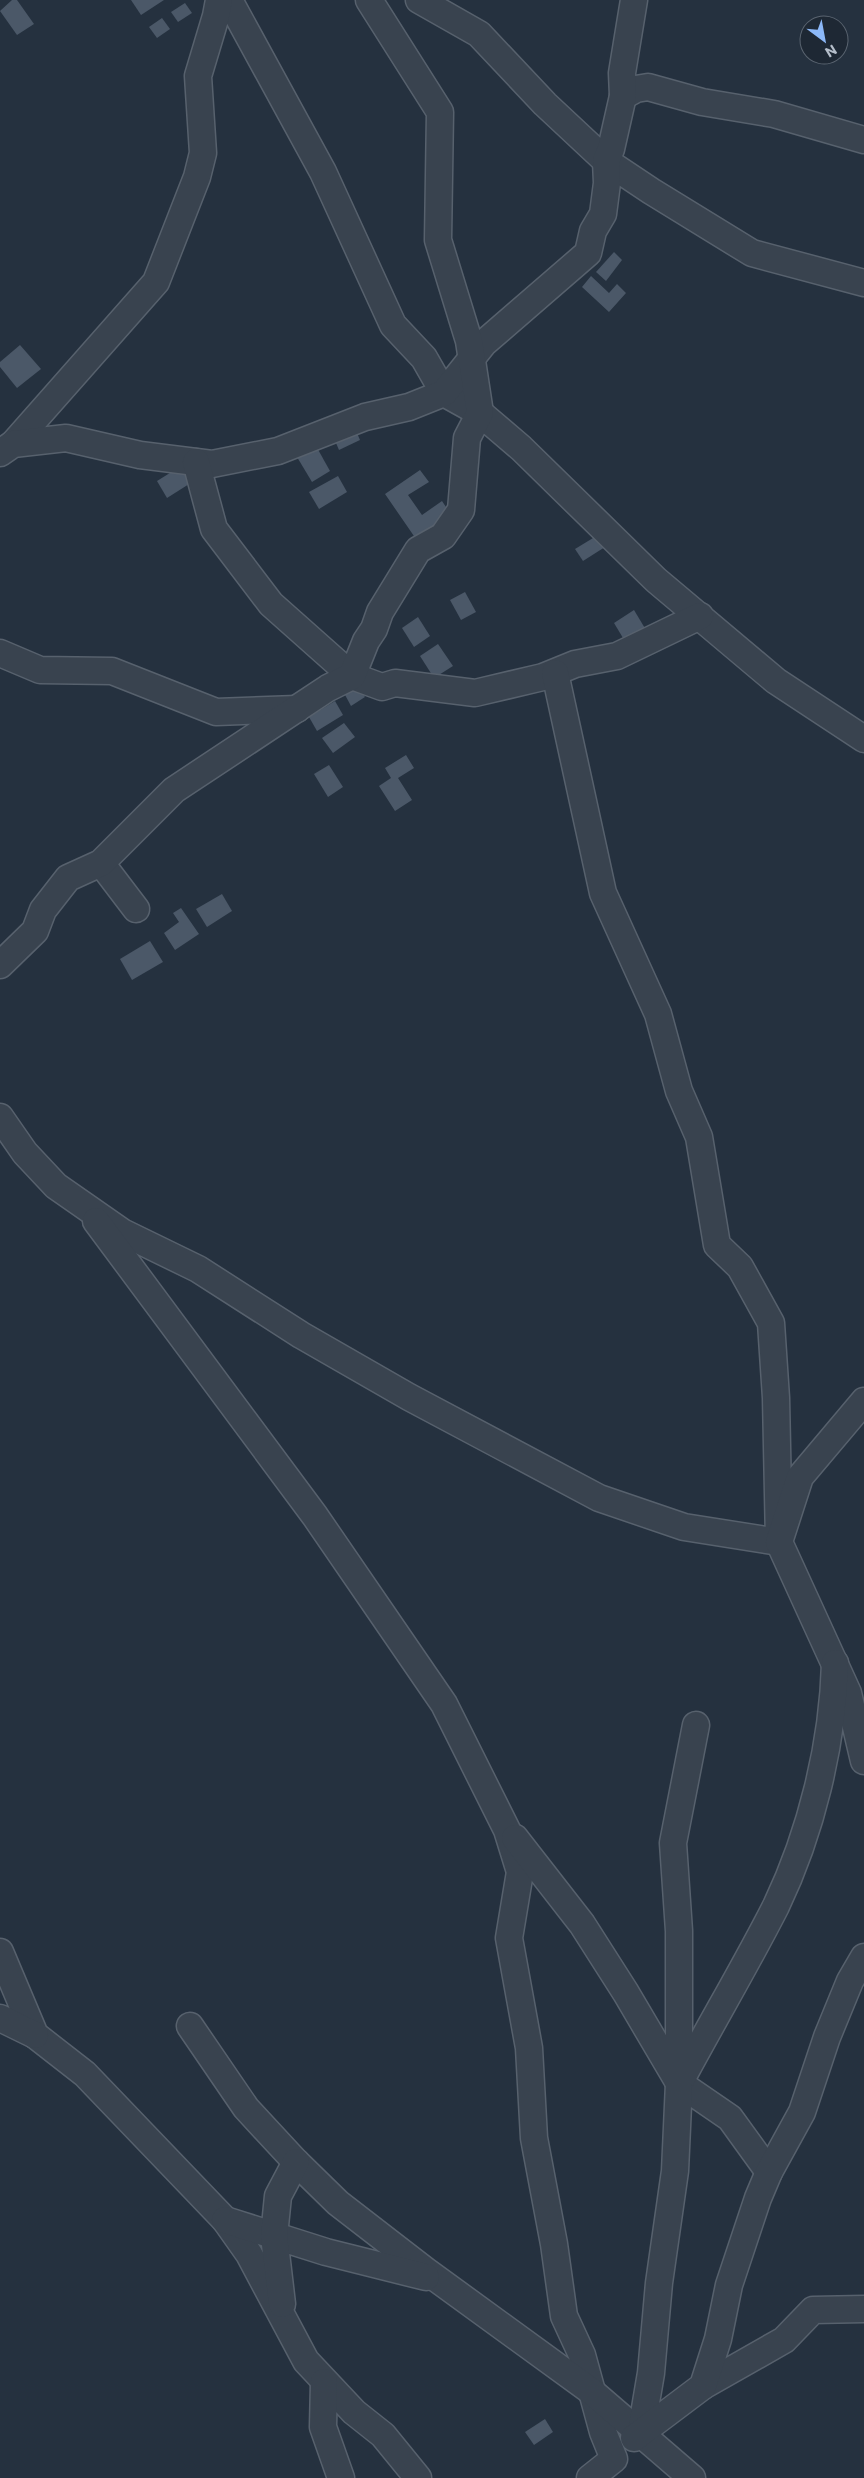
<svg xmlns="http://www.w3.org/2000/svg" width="864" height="2478" font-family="Commissioner,sans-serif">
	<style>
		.building { fill: #4b5868 }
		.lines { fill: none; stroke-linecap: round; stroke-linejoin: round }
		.minor-casing { stroke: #57616d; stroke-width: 29 }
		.minor { stroke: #39434f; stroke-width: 26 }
	</style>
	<rect width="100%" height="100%" fill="#25313f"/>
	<!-- building -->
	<g class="building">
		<path d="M12 0H17L34 24 17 35 0 11Z"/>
		<path d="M131 0H164L141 15Z"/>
		<path d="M185 3 192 13 178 22 171 12Z"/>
		<path d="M162 18 170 29 157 38 149 27Z"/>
		<path d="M614 252 622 260 606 281 596 272Z"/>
		<path d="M591 276 609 293 617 284 626 293 609 312 582 287Z"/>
		<path d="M20 345 41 369 17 388 0 367V362Z"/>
		<path d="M354 426 360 440 339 450 333 436Z"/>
		<path d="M316 446 330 471 312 482 297 457Z"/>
		<path d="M186 463 197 479 167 498 157 481Z"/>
		<path d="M420 470 429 482 408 495 422 515 442 501 452 516 416 539 385 494Z"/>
		<path d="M338 476 347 492 319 509 309 492Z"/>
		<path d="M598 535 605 547 583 561 575 549Z"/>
		<path d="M465 592 476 612 461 620 450 600Z"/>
		<path d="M634 610 646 630 626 643 614 623Z"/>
		<path d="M418 617 430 636 414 647 402 628Z"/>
		<path d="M438 644 453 666 434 678 420 656Z"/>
		<path d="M357 685 365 697 351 706 344 693Z"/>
		<path d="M335 701 343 715 317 731 309 717Z"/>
		<path d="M344 723 355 737 333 753 322 738Z"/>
		<path d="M406 755 414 768 398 778 412 800 395 811 379 786 391 778 385 768Z"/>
		<path d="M329 765 343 787 328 797 314 774Z"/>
		<path d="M222 894 232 911 207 927 196 909Z"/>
		<path d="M181 908 199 934 175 950 164 933 179 922 173 913Z"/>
		<path d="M150 941 163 962 132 980 120 959Z"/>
		<path d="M545 2419 553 2432 534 2445 525 2432Z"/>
	</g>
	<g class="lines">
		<!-- minor casing -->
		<g class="minor-casing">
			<g id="minor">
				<path d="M229 0 323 172 393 325 424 358 444 393 480 413 521 448 656 580 776 681 864 739"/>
				<path d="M419 0 479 34 545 104 606 161 651 191 752 253 864 283"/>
				<path d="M623 96 636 89 648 87 702 102 774 114 864 140"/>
				<path d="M13 444 156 282 197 177 203 153 198 76 216 16 219 0"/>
				<path d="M0 453 13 444 66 438 140 455 212 464 278 451 365 417 409 407 444 393 484 343 588 253 593 231 603 214 607 183 606 161 611 149 623 96 622 73 634 0"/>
				<path d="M196 462 214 529 271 604 352 676 382 687 395 683 475 693 543 677 575 664 617 656 700 616"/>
				<path d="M0 653 40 670 112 671 216 712 297 709"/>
				<path d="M101 863 136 909"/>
				<path d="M0 965 35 931 43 910 68 878 101 863 174 790 328 688 352 676 366 641 374 629 380 612 418 550 443 536 461 510 467 438 480 413 469 341 438 240 440 112 369 0"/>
				<path d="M0 1117 25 1153 56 1186 122 1232 198 1269 301 1335 409 1397 599 1498 684 1527 779 1542 776 1398 771 1323 740 1267 717 1245 699 1137 679 1091 658 1014 603 893 555 673"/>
				<path d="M96 1221 315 1516 444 1704 507 1830 520 1872 509 1938 529 2048 534 2138 554 2244 564 2316 582 2355 603 2432 614 2459 590 2478"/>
				<path d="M864 1401 800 1477 779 1542 848 1693 864 1761"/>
				<path d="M515 1838 582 1924 626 1993 679 2083 730 2118 769 2172"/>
				<path d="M0 1952 35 2035 85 2074 225 2220 249 2254 306 2361 354 2412 383 2435 418 2478"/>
				<path d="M0 2018 35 2035"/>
				<path d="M190 2026 246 2108 296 2162 338 2203 426 2271 591 2391 692 2478"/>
				<path d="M681 2080C712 2022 746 1965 776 1906 811 1833 833 1744 835 1663"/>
				<path d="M225 2220 326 2252 426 2277"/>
				<path d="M282 2304 274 2236 278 2196 296 2162"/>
				<path d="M324 2382 323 2427 341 2478"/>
				<path d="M703 2386 784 2340 813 2310 864 2309"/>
				<path d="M641 2432 651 2373 659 2283 675 2171 679 2083V1931L673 1843 696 1725"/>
				<path d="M634 2438 703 2386 718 2339 729 2285 758 2198 769 2172 802 2112 827 2037 850 1981 864 1957"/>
			</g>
		</g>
		<!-- minor -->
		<use href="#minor" class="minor"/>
	</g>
	<!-- north arrow -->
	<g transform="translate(824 40) rotate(148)"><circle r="24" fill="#1e2834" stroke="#5a6470"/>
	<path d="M0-4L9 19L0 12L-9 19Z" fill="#8cb8f8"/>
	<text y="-8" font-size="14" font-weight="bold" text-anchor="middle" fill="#b5beca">N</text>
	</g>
</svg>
